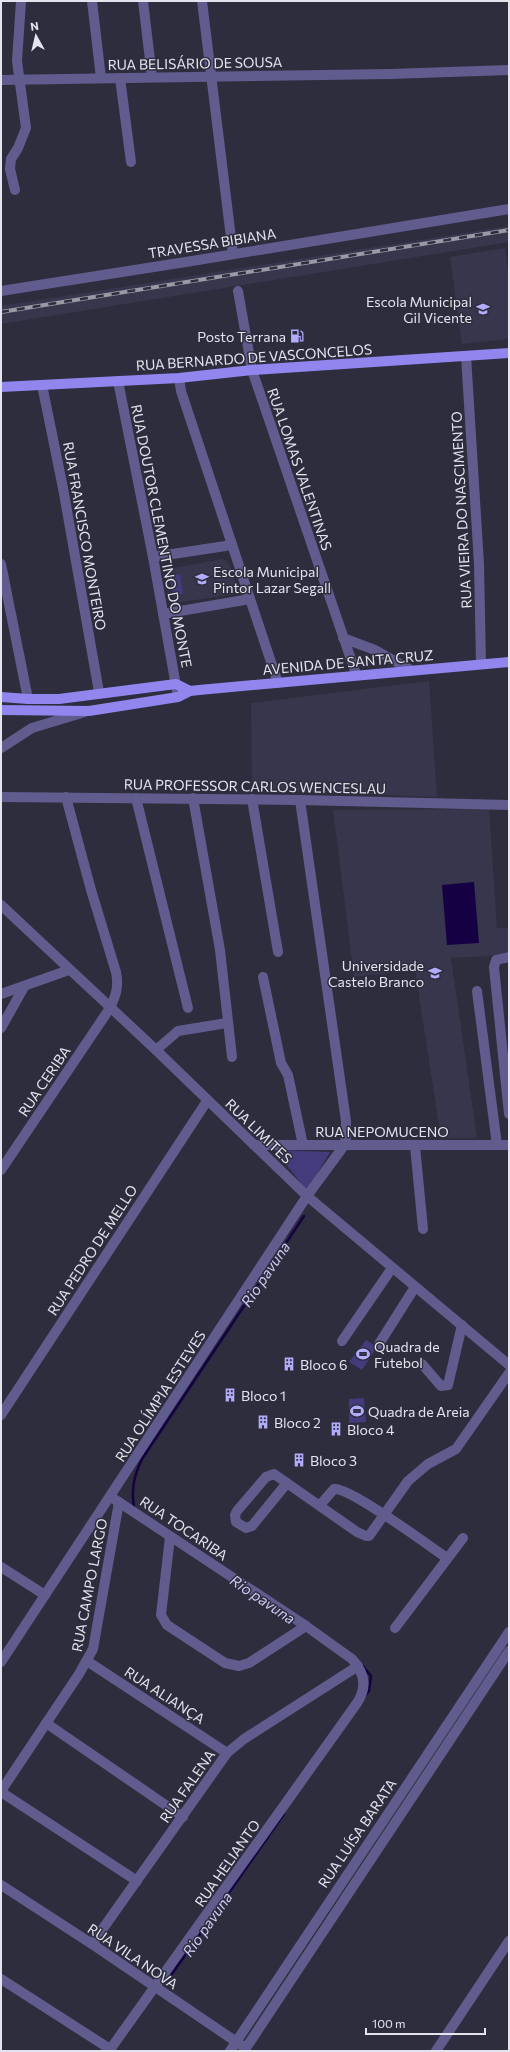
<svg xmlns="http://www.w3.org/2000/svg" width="510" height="2052" font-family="Commissioner,sans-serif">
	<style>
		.built { fill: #37364d }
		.green { fill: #433b7c }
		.water { fill: #160044 }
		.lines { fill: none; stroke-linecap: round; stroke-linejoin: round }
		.stream { stroke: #160044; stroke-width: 2.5 }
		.minor { stroke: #605c8e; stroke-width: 10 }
		.major { stroke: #9086ed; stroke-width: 10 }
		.rail-casing { stroke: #9a9aa7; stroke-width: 4 }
		.rail { stroke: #2d2d3d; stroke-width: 2.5; stroke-dasharray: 8; stroke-linecap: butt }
		.labels { text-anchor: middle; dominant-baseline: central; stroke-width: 3; stroke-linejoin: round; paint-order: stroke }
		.street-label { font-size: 14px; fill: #e4e4ef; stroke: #2d2d3d }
		.poi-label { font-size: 14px; fill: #e4e4ef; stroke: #2d2d3d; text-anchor: start }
		.water-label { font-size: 15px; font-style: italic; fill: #cbcaf4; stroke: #2d2d3d }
	</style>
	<rect width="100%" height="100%" fill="#2d2d3d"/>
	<!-- built -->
	<g class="built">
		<path d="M509 226V242L1 324V306Z"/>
		<path d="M505 248 509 279V339L462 344 450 257Z"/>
		<path d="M222 559 228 561 237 586 235 592 229 595 175 603 168 573 169 569Z"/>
		<path d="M429 681 437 797 252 790 251 703Z"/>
		<path d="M489 809 497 928H509V955L451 958 477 1138H441L415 970 354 977 333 810Z"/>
	</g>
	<!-- green -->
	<g class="green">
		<path d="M180 574 183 594 173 595 170 576Z"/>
		<path d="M275 1150 330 1152 307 1191Z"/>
		<path d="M366 1340 377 1347 362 1370 349 1362Z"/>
		<path d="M364 1398 366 1422 349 1423V1399Z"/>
	</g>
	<!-- water -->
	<path class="water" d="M474 882 479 943 447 945 442 885Z"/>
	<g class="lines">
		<!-- stream -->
		<g class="stream">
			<path d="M134 1508C131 1489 134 1476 142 1459L304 1216"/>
			<path d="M361 1664 371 1676 369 1691 365 1696"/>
			<path d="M167 1981 284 1814"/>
		</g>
		<!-- minor -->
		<g class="minor">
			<path d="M92 1 101 78"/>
			<path d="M143 1 152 77"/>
			<path d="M202 1 233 254"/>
			<path d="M120 78 131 162"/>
			<path d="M1 80 390 74 509 70"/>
			<path d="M15 190 10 169 11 159 18 148 26 128 17 61 21 1"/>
			<path d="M1 291 192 261 509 209"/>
			<path d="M238 291 252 370 356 674"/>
			<path d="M466 356 479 564 481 664"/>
			<path d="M179 378 181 391 278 683"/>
			<path d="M118 381 153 557 178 697"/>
			<path d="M42 385 63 488 99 692"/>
			<path d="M153 557 232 545"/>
			<path d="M1 564 28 699"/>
			<path d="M163 614 250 599"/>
			<path d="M343 638 375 650 411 670"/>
			<path d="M1 748 32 728 85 712"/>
			<path d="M1 797 300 800 509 805"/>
			<path d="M136 798 188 1008"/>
			<path d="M193 798 220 950 232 1057"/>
			<path d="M252 799 278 952"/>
			<path d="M1 905 156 1050 307 1196 509 1365"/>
			<path d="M509 957 496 960 494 967 509 1114"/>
			<path d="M263 977 281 1063 288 1075 303 1145"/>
			<path d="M477 991 497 1145"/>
			<path d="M1 994 69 970"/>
			<path d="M1 1028 24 987"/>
			<path d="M156 1050 178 1031 227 1023"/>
			<path d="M254 1145H509"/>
			<path d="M415 1146 423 1229"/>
			<path d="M1 1170 110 1008C116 995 119 987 116 972L91 890 66 797"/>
			<path d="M342 1341 392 1268"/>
			<path d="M379 1344 415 1287"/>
			<path d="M422 1364 441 1386 448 1385 462 1325"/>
			<path d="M1 1415 207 1101"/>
			<path d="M287 1483 252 1526 246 1528 236 1522 235 1515 237 1511 266 1477 274 1474 357 1532 366 1536H369L408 1481 428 1464 456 1449 509 1373"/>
			<path d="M320 1505 334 1489C350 1487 429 1546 447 1558"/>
			<path d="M170 1537 161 1615 167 1625 225 1663 239 1666 249 1663 306 1626"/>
			<path d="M1 1567 45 1595"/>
			<path d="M395 1628 463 1538"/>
			<path d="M87 1661 227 1753"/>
			<path d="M1 1662 307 1196 343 1147 346 1138V1121L300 800"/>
			<path d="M46 1723 183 1817"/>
			<path d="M1 1791 79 1674 93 1649 119 1502"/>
			<path d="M1 1792 137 1881"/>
			<path d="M1 1885 92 1944 241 2045"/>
			<path d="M92 1944 227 1753 244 1739 358 1666"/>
			<path d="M1 1979 110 2049"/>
			<path d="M109 2051 357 1703C367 1688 365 1673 352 1659L306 1626 111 1497"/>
			<path d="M230 2051 509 1632"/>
			<path d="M244 2051 509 1651"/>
			<path d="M436 2051 509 1941"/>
		</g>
		<!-- major -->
		<g class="major">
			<path d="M1 387 179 378 252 370 509 353"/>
			<path d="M1 697 28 699H59L176 684 190 691"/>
			<path d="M1 710 89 711 178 697 190 691 199 690 509 662"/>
		</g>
		<!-- rail casing -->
		<g class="rail-casing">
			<path id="rail" d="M1 312 509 230"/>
		</g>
		<!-- rail -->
		<use href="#rail" class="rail"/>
	</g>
	<!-- icons -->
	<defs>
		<g id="school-bare" transform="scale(1.08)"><path d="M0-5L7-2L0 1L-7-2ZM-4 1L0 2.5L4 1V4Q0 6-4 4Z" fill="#b1adfa" stroke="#2d2d3d" stroke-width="2.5" paint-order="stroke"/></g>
		<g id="fuel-bare" transform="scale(1.08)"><path d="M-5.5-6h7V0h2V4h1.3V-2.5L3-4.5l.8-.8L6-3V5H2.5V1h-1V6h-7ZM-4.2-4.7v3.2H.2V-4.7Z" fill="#b1adfa" stroke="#2d2d3d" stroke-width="2.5" paint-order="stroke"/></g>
		<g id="university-bare" transform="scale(1.08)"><path d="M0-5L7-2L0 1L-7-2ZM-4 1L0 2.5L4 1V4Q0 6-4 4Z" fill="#b1adfa" stroke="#2d2d3d" stroke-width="2.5" paint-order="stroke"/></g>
		<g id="stadium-bare" transform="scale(1.08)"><path d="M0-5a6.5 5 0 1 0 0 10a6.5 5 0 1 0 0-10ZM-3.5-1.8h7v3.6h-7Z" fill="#b1adfa" stroke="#2d2d3d" stroke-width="2.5" paint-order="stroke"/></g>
		<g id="building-bare" transform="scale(1.08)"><path d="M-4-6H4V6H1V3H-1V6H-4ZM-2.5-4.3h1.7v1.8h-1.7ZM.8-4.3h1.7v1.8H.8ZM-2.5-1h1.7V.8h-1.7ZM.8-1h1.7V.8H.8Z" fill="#b1adfa" stroke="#2d2d3d" stroke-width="2.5" paint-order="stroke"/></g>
	</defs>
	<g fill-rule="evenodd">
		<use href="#school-bare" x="483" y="309"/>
		<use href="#fuel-bare" x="297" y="336"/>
		<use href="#school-bare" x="202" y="579"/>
		<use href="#university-bare" x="435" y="973"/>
		<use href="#stadium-bare" x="363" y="1354"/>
		<use href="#building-bare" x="289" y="1364"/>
		<use href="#building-bare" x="230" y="1395"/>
		<use href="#stadium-bare" x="357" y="1411"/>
		<use href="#building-bare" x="263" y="1422"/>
		<use href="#building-bare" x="336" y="1429"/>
		<use href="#building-bare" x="299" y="1460"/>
	</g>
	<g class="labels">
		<!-- street labels -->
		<g class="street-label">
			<text transform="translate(195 63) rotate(-1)">RUA BELISÁRIO DE SOUSA</text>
			<text transform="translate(212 243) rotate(-9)">TRAVESSA BIBIANA</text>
			<text transform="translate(254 357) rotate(-4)">RUA BERNARDO DE VASCONCELOS</text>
			<text transform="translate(300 469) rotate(71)">RUA LOMAS VALENTINAS</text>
			<text transform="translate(461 510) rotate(-93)">RUA VIEIRA DO NASCIMENTO</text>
			<text transform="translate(85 536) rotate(80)">RUA FRANCISCO MONTEIRO</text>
			<text transform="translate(162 536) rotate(79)">RUA DOUTOR CLEMENTINO DO MONTE</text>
			<text transform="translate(348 662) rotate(-5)">AVENIDA DE SANTA CRUZ</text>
			<text transform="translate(255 786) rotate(1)">RUA PROFESSOR CARLOS WENCESLAU</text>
			<text transform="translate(44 1081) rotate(-56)">RUA CERIBA</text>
			<text transform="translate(259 1131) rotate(44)">RUA LIMITES</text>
			<text x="382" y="1131">RUA NEPOMUCENO</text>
			<text transform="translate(92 1250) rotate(-57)">RUA PEDRO DE MELLO</text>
			<text transform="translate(160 1396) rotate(-57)">RUA OLÍMPIA ESTEVES</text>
			<text transform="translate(184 1528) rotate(34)">RUA TOCARIBA</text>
			<text transform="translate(89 1585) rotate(-79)">RUA CAMPO LARGO</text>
			<text transform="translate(165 1695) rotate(33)">RUA ALIANÇA</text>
			<text transform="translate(187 1786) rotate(-55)">RUA FALENA</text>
			<text transform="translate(357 1833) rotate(-56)">RUA LUÍSA BARATA</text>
			<text transform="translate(227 1863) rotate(-55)">RUA HELIANTO</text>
			<text transform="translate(133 1956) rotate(34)">RUA VILA NOVA</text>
		</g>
		<!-- poi labels -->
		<g class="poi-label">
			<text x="472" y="301" text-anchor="end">Escola Municipal<tspan x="472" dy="16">Gil Vicente</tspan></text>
			<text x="286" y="336" text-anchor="end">Posto Terrana</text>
			<text x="213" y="571">Escola Municipal<tspan x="213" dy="16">Pintor Lazar Segall</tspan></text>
			<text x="424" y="965" text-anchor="end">Universidade<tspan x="424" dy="16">Castelo Branco</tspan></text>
			<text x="374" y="1346">Quadra de<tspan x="374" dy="16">Futebol</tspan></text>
			<text x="300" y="1364">Bloco 6</text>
			<text x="241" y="1395">Bloco 1</text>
			<text x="368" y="1411">Quadra de Areia</text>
			<text x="274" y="1422">Bloco 2</text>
			<text x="347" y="1429">Bloco 4</text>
			<text x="310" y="1460">Bloco 3</text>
		</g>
		<!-- water labels -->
		<g class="water-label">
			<text transform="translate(265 1274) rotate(-56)">Rio pavuna</text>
			<text transform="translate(263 1599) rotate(34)">Rio pavuna</text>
			<text transform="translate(207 1924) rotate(-55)">Rio pavuna</text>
		</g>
	</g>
	<!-- border -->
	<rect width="510" height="2052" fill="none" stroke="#e4e4ef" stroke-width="4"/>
	<!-- north arrow -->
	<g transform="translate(36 36) rotate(352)" stroke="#2d2d3d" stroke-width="3" paint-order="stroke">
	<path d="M0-3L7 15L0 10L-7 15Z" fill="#e4e4ef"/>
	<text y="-6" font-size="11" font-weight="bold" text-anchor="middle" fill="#e4e4ef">N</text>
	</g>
	<!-- scale -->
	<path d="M366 2028v6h119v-6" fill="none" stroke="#e4e4ef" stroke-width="2"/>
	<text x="372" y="2028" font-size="12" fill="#e4e4ef" stroke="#2d2d3d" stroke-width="3" paint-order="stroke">100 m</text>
</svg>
